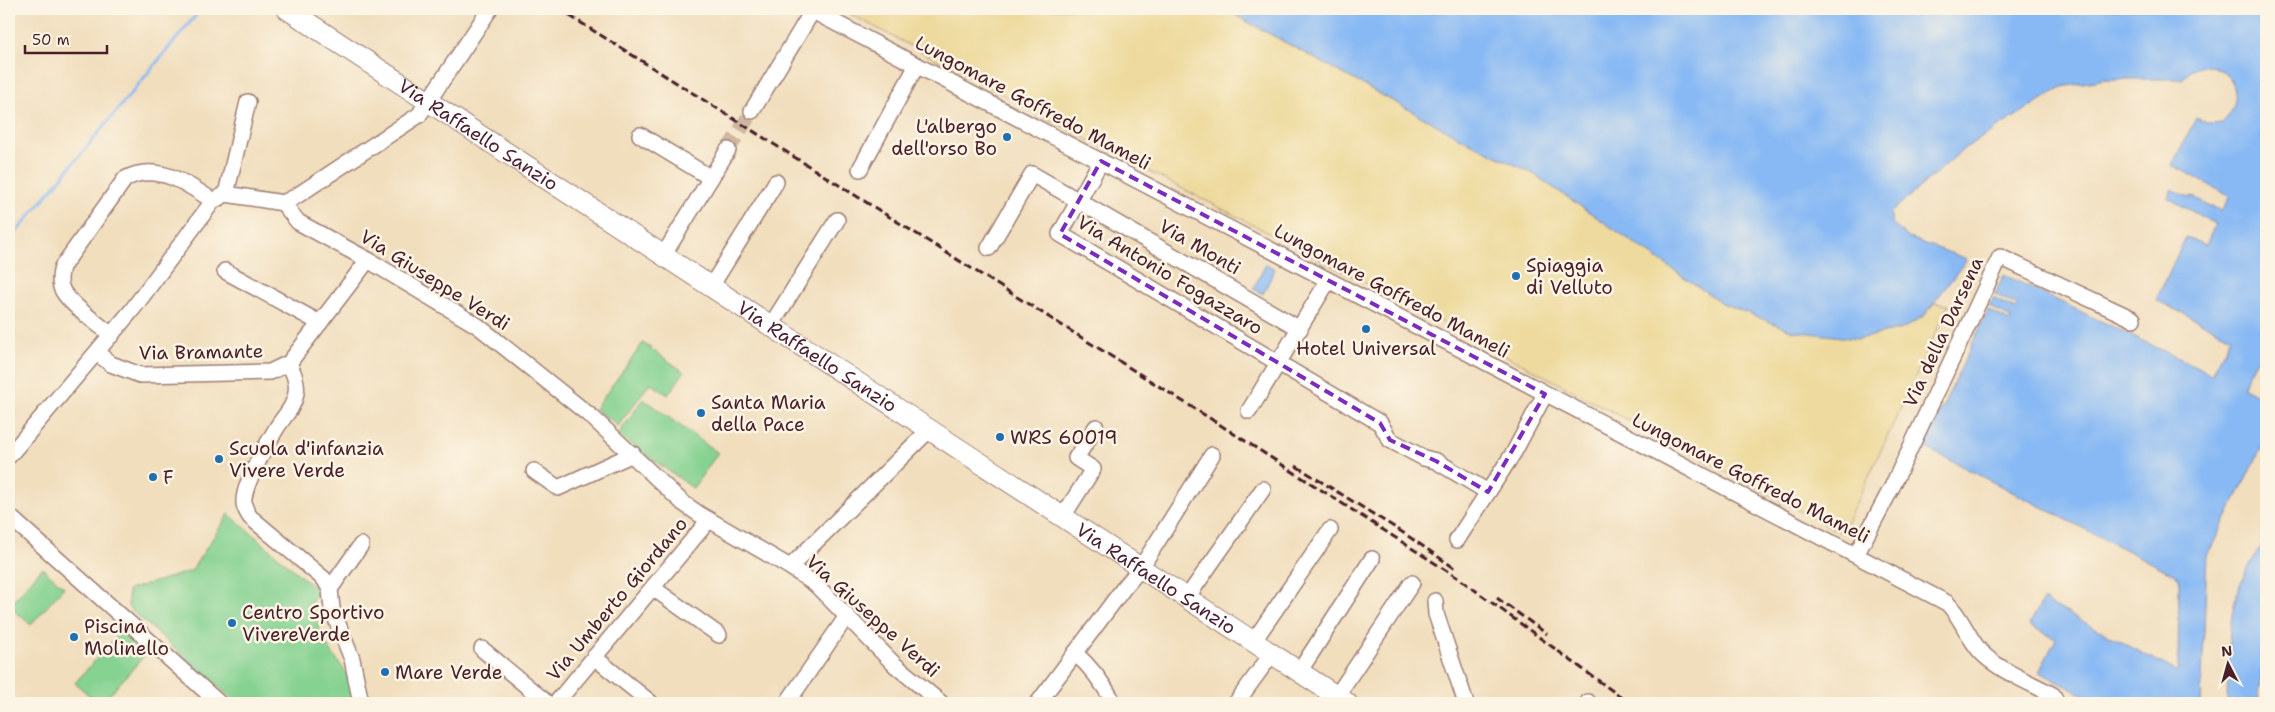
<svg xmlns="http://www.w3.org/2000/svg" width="2275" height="712" font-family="'Shantell Sans',sans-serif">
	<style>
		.green { fill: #85d291; stroke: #68785e }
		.sand { fill: #eeda9e; stroke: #9c7c64 }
		.water { fill: #88b9f4; stroke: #696c90 }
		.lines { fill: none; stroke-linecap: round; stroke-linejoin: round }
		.stream { stroke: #88b9f4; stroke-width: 3 }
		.minor-tunnel { stroke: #d0b8a0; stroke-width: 15; stroke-dasharray: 15 8; stroke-linecap: butt }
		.minor-casing { stroke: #9e7e74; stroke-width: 18 }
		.major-casing { stroke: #9e7e74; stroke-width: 22 }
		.minor { stroke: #fff; stroke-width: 15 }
		.major { stroke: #fff; stroke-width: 20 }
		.rail { stroke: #4a1f2b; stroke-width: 3; stroke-dasharray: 8 4; stroke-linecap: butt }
		.marked { fill: none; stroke: #7b2cbf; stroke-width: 4; stroke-dasharray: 10 6; stroke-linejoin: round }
		.poi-dot { fill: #1f6fb2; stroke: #fcf5e5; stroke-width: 2 }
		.labels { text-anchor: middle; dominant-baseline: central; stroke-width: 5; stroke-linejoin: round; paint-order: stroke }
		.street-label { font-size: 19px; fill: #4a1f2b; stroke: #fcf5e5 }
		.poi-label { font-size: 19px; fill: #4a1f2b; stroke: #fcf5e5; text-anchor: start }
	</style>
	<rect width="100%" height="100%" fill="#fcf5e5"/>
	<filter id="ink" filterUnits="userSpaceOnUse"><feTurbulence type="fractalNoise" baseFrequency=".02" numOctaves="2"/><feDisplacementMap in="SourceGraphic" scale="10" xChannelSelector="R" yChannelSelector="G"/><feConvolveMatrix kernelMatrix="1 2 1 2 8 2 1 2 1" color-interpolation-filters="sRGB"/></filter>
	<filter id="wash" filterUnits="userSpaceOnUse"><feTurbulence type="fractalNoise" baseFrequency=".0096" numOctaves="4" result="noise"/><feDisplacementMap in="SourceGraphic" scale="20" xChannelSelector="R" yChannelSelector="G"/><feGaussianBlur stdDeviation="1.12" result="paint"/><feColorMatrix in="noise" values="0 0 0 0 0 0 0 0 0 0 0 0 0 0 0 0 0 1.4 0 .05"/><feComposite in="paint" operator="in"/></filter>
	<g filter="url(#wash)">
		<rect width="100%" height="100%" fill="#f1debd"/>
		<!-- green -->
		<g class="green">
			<path d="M643 343 684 372 668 395 650 383 618 426 595 409Z"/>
			<path d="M643 399 718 453 693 488 618 435Z"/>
			<path d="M229 514 319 592 312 601 322 639 348 675 354 703H237L128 607V590L191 571Z"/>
			<path d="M42 568 64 587 31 625 9 606Z"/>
			<path d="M121 631 146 654 102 703H98L75 683Z"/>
		</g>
		<!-- sand -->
		<path class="sand" d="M841 9H1224L1470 143 1532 173 1723 303 1924 316 1934 303 1949 305 1842 533 1463 333 1090 141Z"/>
		<!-- water -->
		<g class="water">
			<path d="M1224 9H2266V354L2261 352 2242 387 2266 400V439L2207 556 2201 703H2099L2039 672 2056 639 2029 625 2043 600 2176 671 2178 670 2179 577 1924 447 1988 310 2010 321 2011 318 1989 306 1993 298 2015 309 2018 306 1995 294 2004 275 2212 374 2231 337 2156 300 2186 237 2206 245 2215 224 2168 198 2172 189 2191 198 2192 196 2221 212 2230 196 2172 165 2196 118 2209 124 2222 123C2255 92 2219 55 2194 68 2190 71 2186 76 2182 79H2104L2062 87 1965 148 1890 213 1893 225 1909 238 1967 259 1924 316 1902 329 1858 339 1793 331 1722 303 1532 173 1470 143Z"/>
			<path d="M1266 264 1275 269 1263 294 1253 289Z"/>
			<path d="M2266 539V638L2258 703H2227C2228 669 2227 633 2235 600 2240 578 2254 558 2266 539Z"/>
		</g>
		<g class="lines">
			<!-- stream -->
			<path class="stream" d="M9 241 201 9"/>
		</g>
	</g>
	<g filter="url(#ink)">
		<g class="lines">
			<!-- minor-tunnel -->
			<path class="minor-tunnel" d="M728 150 752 111"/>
			<!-- minor casing -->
			<g class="minor-casing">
				<g id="minor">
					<path d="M809 9 1947 603C1961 616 1967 636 1980 651 1996 669 2031 683 2053 695L2057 703"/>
					<path d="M752 111 813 10"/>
					<path d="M640 135 711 178"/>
					<path d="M1101 161 1060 234 1380 423 1390 440 1424 458 1436 461 1488 492"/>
					<path d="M860 169 917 65"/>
					<path d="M226 194 248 102"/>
					<path d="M283 203 298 222 368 260 478 326 593 418 683 503 699 514 790 567 815 584 895 665 941 703"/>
					<path d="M283 203 295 197 419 115 490 9"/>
					<path d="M989 248 1032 174 1300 329"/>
					<path d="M663 256 728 150"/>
					<path d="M225 271 320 323"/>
					<path d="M710 288 776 182"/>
					<path d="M770 327 837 220"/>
					<path d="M112 335C99 325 65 301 61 287 59 280 60 274 62 267L125 179C156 162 187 183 213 201"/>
					<path d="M97 353 111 364 140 375 270 372 289 363 368 260"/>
					<path d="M289 363C293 372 298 382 296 393 294 408 283 417 276 429 267 444 242 487 244 503 244 508 247 512 250 517L324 579 330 589 332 609 352 659 361 703"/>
					<path d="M1249 411 1328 281"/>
					<path d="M9 456 132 310 213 201 226 194 283 203"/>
					<path d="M534 471 558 488 633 454"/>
					<path d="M9 516 219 703"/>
					<path d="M1062 518 1093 469 1076 458 1096 427"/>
					<path d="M1457 540 1514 452 1545 394"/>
					<path d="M1856 555 1892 487 2000 257 2133 319"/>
					<path d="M790 567 929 430"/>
					<path d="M653 588 719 635"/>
					<path d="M330 589 361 545"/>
					<path d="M1186 599 1263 489"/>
					<path d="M1435 601 1436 614 1466 703"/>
					<path d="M1253 642 1330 530"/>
					<path d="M482 649 547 703"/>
					<path d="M1075 653C1092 668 1103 683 1114 703"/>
					<path d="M594 657 651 703"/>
					<path d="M1299 672 1372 559"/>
					<path d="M1336 697 1412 583"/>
					<path d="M556 703 709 520"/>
					<path d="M787 703 847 616"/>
					<path d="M1038 703 1123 589 1140 569 1212 455"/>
					<path d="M1236 703 1271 655"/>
					<path d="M1588 703V702"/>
				</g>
			</g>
			<!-- major casing -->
			<g class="major-casing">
				<g id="major">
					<path id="s1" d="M287 9 1347 703"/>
				</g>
			</g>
			<!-- minor -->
			<use href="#minor" class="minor"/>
			<!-- major -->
			<use href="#major" class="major"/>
			<!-- rail -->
			<g class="rail">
				<path d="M559 9 1211 419 1461 580 1629 703"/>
				<path d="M1296 466 1402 532 1456 569"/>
				<path d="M1497 598 1547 634"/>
			</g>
		</g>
	</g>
	<!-- marked area -->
	<path class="marked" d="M1101 161 1545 394 1488 492 1436 461 1390 440 1380 423 1060 234Z"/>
	<!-- markers -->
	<g class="poi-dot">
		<circle cx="1007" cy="137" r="5"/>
		<circle cx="1516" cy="276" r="5"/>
		<circle cx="1366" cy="329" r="5"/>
		<circle cx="701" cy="413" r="5"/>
		<circle cx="1000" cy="437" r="5"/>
		<circle cx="219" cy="459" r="5"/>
		<circle cx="153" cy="477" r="5"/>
		<circle cx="232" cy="623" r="5"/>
		<circle cx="74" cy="637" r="5"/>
		<circle cx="385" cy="672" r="5"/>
	</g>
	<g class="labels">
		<!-- street labels -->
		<g class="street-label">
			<text transform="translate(1033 103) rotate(28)">Lungomare Goffredo Mameli</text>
			<text stroke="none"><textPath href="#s1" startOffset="229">Via Raffaello Sanzio</textPath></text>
			<text transform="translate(1200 247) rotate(30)">Via Monti</text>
			<text transform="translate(1170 275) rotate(31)">Via Antonio Fogazzaro</text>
			<text transform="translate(435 280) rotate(32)">Via Giuseppe Verdi</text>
			<text transform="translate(1392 291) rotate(28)">Lungomare Goffredo Mameli</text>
			<text transform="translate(1943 332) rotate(-65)">Via della Darsena</text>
			<text transform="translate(201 352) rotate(-1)">Via Bramante</text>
			<text stroke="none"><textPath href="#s1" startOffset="634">Via Raffaello Sanzio</textPath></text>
			<text transform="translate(1751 478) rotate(27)">Lungomare Goffredo Mameli</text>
			<text stroke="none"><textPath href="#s1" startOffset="1039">Via Raffaello Sanzio</textPath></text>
			<text transform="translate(617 599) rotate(-50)">Via Umberto Giordano</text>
			<text transform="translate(873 616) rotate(42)">Via Giuseppe Verdi</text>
		</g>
		<!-- poi labels -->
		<g class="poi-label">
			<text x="997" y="126" text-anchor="end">L'albergo<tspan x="997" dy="22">dell'orso Bo</tspan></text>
			<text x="1526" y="265">Spiaggia<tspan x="1526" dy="22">di Velluto</tspan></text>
			<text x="1366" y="348" text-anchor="middle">Hotel Universal</text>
			<text x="711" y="402">Santa Maria<tspan x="711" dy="22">della Pace</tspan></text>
			<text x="1010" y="437">WRS 60019</text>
			<text x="229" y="448">Scuola d'infanzia<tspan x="229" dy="22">Vivere Verde</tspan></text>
			<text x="163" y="477">F</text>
			<text x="242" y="612">Centro Sportivo<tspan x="242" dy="22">VivereVerde</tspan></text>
			<text x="84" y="626">Piscina<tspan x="84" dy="22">Molinello</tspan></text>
			<text x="395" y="672">Mare Verde</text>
		</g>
	</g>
	<!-- margin -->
	<rect width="2275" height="712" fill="none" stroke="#fcf5e5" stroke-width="30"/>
	<!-- north arrow -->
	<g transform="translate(2228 664) rotate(354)" stroke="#fcf5e5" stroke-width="4" paint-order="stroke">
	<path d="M0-4L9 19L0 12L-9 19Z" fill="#4a1f2b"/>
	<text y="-8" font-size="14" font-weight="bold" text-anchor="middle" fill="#4a1f2b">N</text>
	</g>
	<!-- scale -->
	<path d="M25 45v8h82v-8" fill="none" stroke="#4a1f2b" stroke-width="2.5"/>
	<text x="32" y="45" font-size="15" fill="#4a1f2b" stroke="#fcf5e5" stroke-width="4" paint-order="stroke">50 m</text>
</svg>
